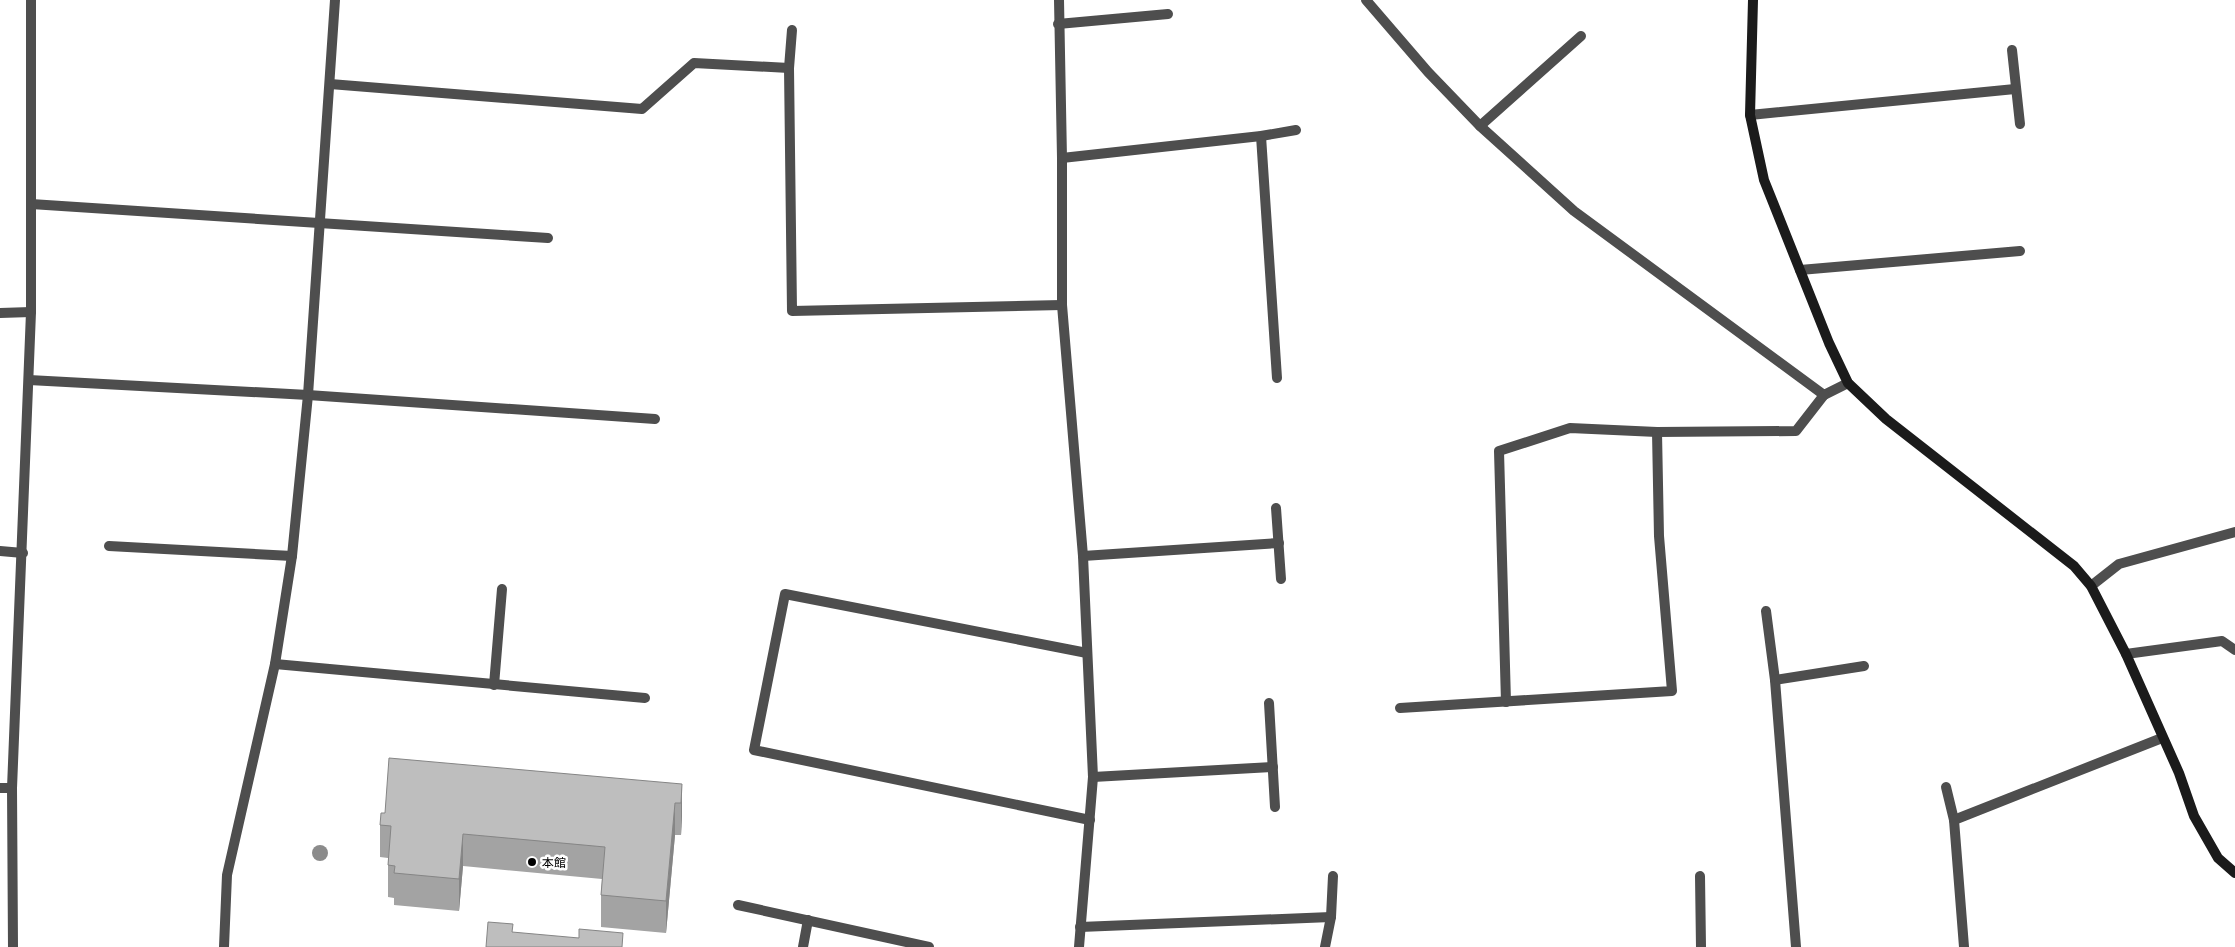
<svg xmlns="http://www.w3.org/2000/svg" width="2235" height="947" font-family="'PT Sans','Noto Sans JP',sans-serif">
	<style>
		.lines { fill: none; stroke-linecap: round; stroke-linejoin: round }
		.lane { stroke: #4e4e4e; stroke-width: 10 }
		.street { stroke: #4e4e4e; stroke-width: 10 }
		.secondary { stroke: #1b1b1b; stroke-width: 10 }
		.tree { fill: #8b8b8b }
		.wall { fill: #a3a3a3 }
		.shaded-wall { fill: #858585 }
		.building { fill: #bebebe; stroke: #858585 }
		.poi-dot { fill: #000; stroke: #fff; stroke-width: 2 }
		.labels { text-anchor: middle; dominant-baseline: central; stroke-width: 5; stroke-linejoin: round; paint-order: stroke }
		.poi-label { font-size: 12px; fill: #000; stroke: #fff; text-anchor: start }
	</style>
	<rect width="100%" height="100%" fill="#fff"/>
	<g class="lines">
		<!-- lane -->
		<g class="lane">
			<path d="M1800 270 2020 251"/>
			<path d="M2091 586 2119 564 2235 532"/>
			<path d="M0 788H12"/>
		</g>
		<!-- street -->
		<g class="street">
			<path d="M1059 0 1062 158V305L1083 556 1093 777 1079 947"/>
			<path d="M1366 0 1428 72 1480 126 1574 211 1824 395 1848 383"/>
			<path d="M1058 24 1168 14"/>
			<path d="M2012 50 2020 124"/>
			<path d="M789 68 792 30"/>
			<path d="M330 84 642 109 694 63 789 68 792 311 1062 305"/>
			<path d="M1750 115 2015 89"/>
			<path d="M1480 126 1581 36"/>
			<path d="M1261 136 1277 378"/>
			<path d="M1062 158 1261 136 1296 130"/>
			<path d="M31 204 548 238"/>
			<path d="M0 313 31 312"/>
			<path d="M29 380 308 395 655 419"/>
			<path d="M1276 508 1281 579"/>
			<path d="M109 546 292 556"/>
			<path d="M0 551 23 553"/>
			<path d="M1083 556 1279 543"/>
			<path d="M1766 611 1775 680 1796 947"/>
			<path d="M1087 653 785 594 754 750 1090 820"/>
			<path d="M2126 654 2222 641 2235 650"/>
			<path d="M275 664 645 698"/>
			<path d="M1775 680 1864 666"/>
			<path d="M494 685 502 589"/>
			<path d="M1506 702 1499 451 1570 428 1657 432 1796 431 1824 395"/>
			<path d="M1269 703 1275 807"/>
			<path d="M1400 708 1672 691 1659 536 1657 432"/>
			<path d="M1093 777 1273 767"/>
			<path d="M1946 787 1954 820"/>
			<path d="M1700 876 1701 947"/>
			<path d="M738 905 929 947"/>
			<path d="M1080 927 1331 917"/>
			<path d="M13 947 12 788 31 312V0"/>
			<path d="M224 947 227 875 275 664 292 556 308 395 335 0"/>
			<path d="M803 947 808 920"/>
			<path d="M1325 947 1331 917 1333 876"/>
			<path d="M1964 947 1954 820 2162 738"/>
		</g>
		<!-- secondary -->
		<path class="secondary" d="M1753 0 1750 115 1764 180 1829 343 1848 383 1886 419 2074 566 2091 586 2126 654 2179 773 2194 816 2218 858 2235 873"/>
	</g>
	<!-- trees -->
	<circle class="tree" cx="320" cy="853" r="8"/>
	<!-- wall -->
	<path class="wall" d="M682 784V816L681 835H675L666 933 601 927V895L602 879 463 866 459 911 394 905V898L388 897V858L380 857V825L385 813Z"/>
	<!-- shaded-wall -->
	<g class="shaded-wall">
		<path d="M682 784V816L681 835V803Z"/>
		<path d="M675 803V835L666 933V901Z"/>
		<path d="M463 834V866L459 911V879Z"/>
	</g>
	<!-- building -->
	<g class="building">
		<path d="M389 758 682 784 681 803H675L666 901 601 895 605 847 463 834 459 879 394 873 395 866 388 865 391 826 380 825 381 813H385Z"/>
		<path d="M488 922 513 924 512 932 579 938V929L623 933 622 947H486Z"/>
	</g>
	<!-- markers -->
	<circle class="poi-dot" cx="532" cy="862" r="5"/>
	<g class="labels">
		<!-- poi labels -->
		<g class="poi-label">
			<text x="542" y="862">本館</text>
		</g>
	</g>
</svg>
